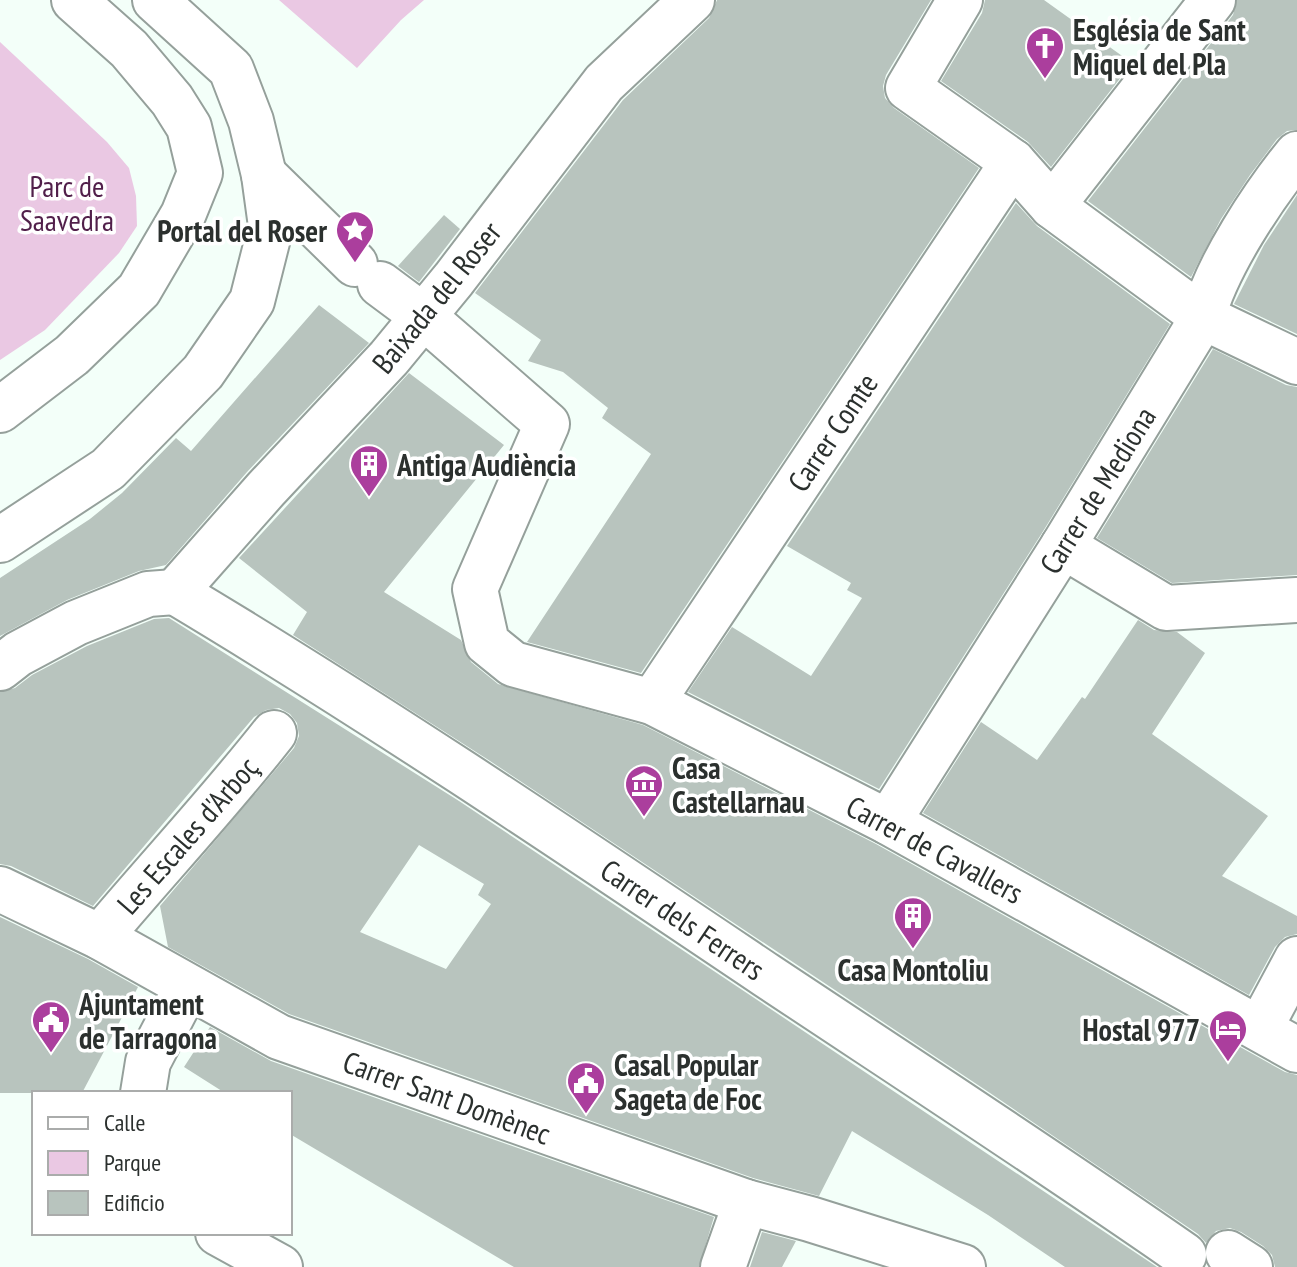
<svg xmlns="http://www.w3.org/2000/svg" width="1297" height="1267" font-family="'PT Sans Narrow',sans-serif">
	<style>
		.green { fill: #eac8e3 }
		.building { fill: #b8c4be; fill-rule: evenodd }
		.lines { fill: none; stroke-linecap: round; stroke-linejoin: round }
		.street-casing { stroke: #95a09b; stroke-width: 48 }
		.street { stroke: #fff; stroke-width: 44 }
		.labels { text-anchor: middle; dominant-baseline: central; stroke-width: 7; stroke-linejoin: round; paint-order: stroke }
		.poi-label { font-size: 30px; font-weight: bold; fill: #2b302e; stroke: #fff; text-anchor: start }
		.park-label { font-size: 30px; fill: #511f4a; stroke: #fff }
		.street-label { font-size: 30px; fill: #2b302e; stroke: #fff }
	</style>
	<rect width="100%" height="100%" fill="#f3fff9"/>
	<!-- green -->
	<g class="green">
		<path d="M279 0H424L401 20 357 68Z"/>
		<path d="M0 42 107 142 129 168 136 196 137 226 119 253 45 330 0 360Z"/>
	</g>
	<!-- building -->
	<g class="building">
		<path d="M717 0H931L886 75 883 86 885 98 894 108 979 168 641 673 527 642 651 454 602 418 608 408 563 372 528 361 541 340 475 293 623 100 709 18Z"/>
		<path d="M985 0H1044L1132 63 1051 167 1028 142 941 81 982 13Z"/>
		<path d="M1237 0H1297V130L1287 131 1277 139 1250 175 1221 219 1191 277 1088 201 1233 15Z"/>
		<path d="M1297 195V334L1234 304 1264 245Z"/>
		<path d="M1016 203 1037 226 1170 324 1042 533 879 789 688 692 732 627 811 676 862 598 847 590 851 583 787 546Z"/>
		<path d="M444 215 460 229 419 282 398 266Z"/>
		<path d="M319 305 369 343 247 472 166 565 139 571 67 600 0 636V578L90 519 122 493 176 438 191 451Z"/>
		<path d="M1213 349 1286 385 1297 387V575L1172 583 1097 538Z"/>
		<path d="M409 373 504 445 384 592 461 640 471 662 498 684 643 725 876 844 1285 1072 1297 1075V1267H1275L1272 1255 1263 1246 1241 1232 1230 1228 1216 1231 1206 1243 1198 1234 990 1093 487 759 293 635 307 612 239 558Z"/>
		<path d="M169 618 459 801 1157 1267H1065L988 1215 852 1131 819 1196 753 1178 289 1014 168 947 160 906 294 748 299 736 297 723 290 714 279 708 266 710 254 717 93 906 11 866 0 864V692L15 688 32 675 87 646 154 619ZM419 845 484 884 478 895 491 904 446 969 360 932Z"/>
		<path d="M1138 620 1154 630 1177 632 1205 653 1152 734 1268 816 1222 876 1297 916V934L1285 937 1275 947 1249 995 923 813 981 722 1037 760 1082 697 1085 699Z"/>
		<path d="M0 917 88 959 138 987 82 1093H0Z"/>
		<path d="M210 1027 271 1061 714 1217 699 1267H514L290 1134V1093H225L184 1067Z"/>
		<path d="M762 1232 796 1241 782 1267H750Z"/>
	</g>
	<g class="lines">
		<!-- street casing -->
		<g class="street-casing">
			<g id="street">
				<path d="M960 0 908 88 1013 162 1052 206 1203 317 1297 362"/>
				<path d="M264 175 355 264"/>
				<path d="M1052 206 1213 0"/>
				<path d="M380 284 423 316 547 424 475 589 487 643 513 664 652 702 888 822 1297 1050"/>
				<path d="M0 410 72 355 139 290 183 215 200 173 189 127 172 100 129 49 74 0"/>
				<path d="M0 540 108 469 203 372 252 301 271 226 264 175 251 121 231 69 155 0"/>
				<path d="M1063 546 1166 608 1297 600"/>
				<path d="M175 592C377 713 571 844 766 975 906 1068 1046 1159 1184 1255"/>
				<path d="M175 592 266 489 389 358 454 279 604 83 692 0"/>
				<path d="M0 668 18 654 76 623 148 594 175 592"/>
				<path d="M652 702 1013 162"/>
				<path d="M888 822 1063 546 1203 317C1217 265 1263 196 1297 154"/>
				<path d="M0 889 100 937 279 1037 746 1202 810 1219 963 1267"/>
				<path d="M100 937C158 868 219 803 274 733"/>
				<path d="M1260 1028 1297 959"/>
				<path d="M143 1093 148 1062 187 987"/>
				<path d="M218 1233 280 1267"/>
				<path d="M1228 1253 1250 1267"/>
				<path d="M723 1267 746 1202"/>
			</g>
		</g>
		<!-- street -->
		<use href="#street" class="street"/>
	</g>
	<!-- icons -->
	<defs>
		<g id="church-pin" transform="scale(2)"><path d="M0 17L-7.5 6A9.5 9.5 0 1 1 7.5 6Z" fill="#ab3e9d" stroke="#fff"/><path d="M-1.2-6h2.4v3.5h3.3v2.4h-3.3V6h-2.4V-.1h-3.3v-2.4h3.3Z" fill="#fff"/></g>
		<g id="sight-pin" transform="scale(2)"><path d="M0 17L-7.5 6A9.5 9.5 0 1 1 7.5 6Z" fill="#ab3e9d" stroke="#fff"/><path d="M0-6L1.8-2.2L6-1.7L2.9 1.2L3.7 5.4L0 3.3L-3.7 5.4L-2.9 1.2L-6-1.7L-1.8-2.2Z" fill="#fff"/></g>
		<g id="building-pin" transform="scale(2)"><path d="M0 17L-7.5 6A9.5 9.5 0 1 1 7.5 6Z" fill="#ab3e9d" stroke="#fff"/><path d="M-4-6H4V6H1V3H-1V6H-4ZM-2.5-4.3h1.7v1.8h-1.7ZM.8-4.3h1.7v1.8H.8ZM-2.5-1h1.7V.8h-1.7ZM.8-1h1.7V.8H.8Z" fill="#fff"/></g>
		<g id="museum-pin" transform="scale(2)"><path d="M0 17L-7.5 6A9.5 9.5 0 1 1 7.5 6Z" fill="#ab3e9d" stroke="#fff"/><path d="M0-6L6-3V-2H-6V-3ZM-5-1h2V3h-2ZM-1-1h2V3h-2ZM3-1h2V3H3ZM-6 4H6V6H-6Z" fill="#fff"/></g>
		<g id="civic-pin" transform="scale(2)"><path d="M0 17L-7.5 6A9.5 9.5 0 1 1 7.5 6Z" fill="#ab3e9d" stroke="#fff"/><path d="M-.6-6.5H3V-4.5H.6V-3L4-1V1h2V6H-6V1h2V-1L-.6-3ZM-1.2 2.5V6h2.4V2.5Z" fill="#fff"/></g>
		<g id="hotel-pin" transform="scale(2)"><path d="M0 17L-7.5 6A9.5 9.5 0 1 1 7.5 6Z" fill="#ab3e9d" stroke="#fff"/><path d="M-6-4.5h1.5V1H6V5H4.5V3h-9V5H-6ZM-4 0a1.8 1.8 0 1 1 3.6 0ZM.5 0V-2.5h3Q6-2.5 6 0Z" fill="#fff"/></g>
	</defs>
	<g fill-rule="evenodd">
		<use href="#church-pin" x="1045" y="46"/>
		<use href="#sight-pin" x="355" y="230"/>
		<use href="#building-pin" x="369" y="464"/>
		<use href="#museum-pin" x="644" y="784"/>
		<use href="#building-pin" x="913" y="916"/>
		<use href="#civic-pin" x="51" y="1020"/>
		<use href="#hotel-pin" x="1228" y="1029"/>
		<use href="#civic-pin" x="586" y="1081"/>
	</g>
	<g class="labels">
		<!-- poi labels -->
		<g class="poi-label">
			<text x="1073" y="29">Església de Sant<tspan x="1073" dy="34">Miquel del Pla</tspan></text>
			<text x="327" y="230" text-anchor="end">Portal del Roser</text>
			<text x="397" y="464">Antiga Audiència</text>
			<text x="672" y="767">Casa<tspan x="672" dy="34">Castellarnau</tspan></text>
			<text x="913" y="969" text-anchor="middle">Casa Montoliu</text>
			<text x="79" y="1003">Ajuntament<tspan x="79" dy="34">de Tarragona</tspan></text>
			<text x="1200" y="1029" text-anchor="end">Hostal 977</text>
			<text x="614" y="1064">Casal Popular<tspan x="614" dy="34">Sageta de Foc</tspan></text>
		</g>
		<!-- park labels -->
		<g class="park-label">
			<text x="67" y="185">Parc de<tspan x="67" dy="34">Saavedra</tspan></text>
		</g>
		<!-- street labels -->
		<g class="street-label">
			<text transform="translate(436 297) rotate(-51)">Baixada del Roser</text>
			<text transform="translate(832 432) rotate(-56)">Carrer Comte</text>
			<text transform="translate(1097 490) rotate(-58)">Carrer de Mediona</text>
			<text transform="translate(187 835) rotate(-49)">Les Escales d'Arboç</text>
			<text transform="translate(935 849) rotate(28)">Carrer de Cavallers</text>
			<text transform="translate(683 919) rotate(34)">Carrer dels Ferrers</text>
			<text transform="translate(447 1097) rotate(20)">Carrer Sant Domènec</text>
		</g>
	</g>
	<!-- legend -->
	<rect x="32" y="1091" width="260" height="144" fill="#ffffff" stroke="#aaacab" stroke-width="2"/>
	<rect x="48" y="1117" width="40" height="12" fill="#ffffff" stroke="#aaacab" stroke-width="2"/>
	<text x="104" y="1131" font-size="24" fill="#2b302e">Calle</text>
	<rect x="48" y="1151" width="40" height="24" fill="#eac8e3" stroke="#aaacab" stroke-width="2"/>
	<text x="104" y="1171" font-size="24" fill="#2b302e">Parque</text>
	<rect x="48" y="1191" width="40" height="24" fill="#b8c4be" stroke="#aaacab" stroke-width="2"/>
	<text x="104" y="1211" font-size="24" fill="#2b302e">Edificio</text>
</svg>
